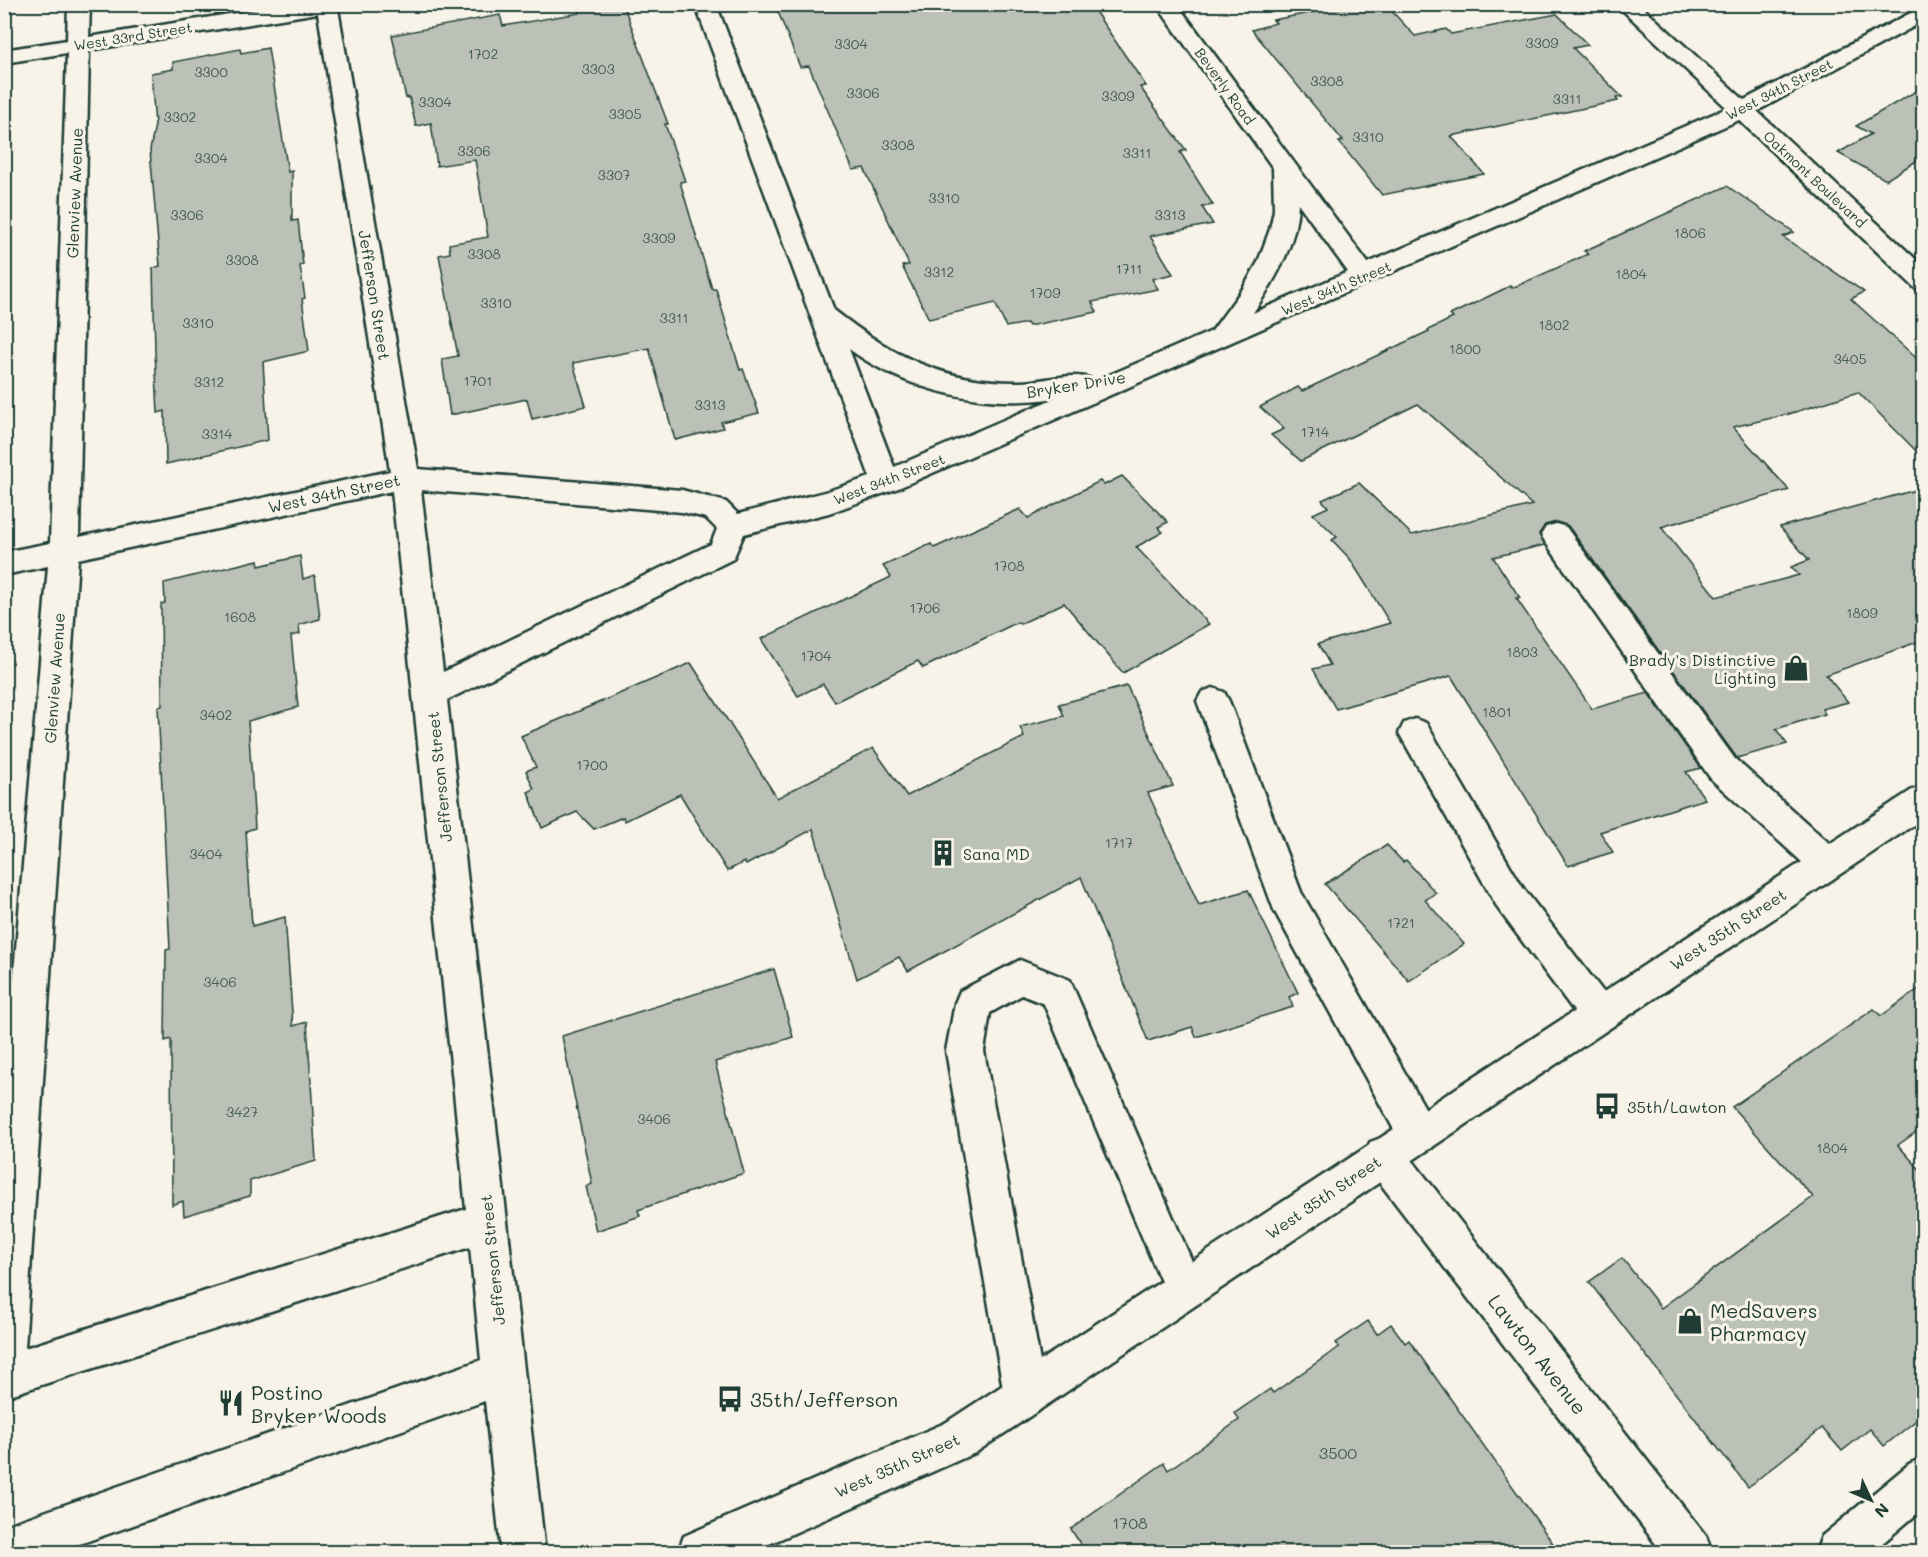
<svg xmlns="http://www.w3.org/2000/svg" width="1928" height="1557" font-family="Mali,sans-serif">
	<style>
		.building { fill: #bbc1b6; stroke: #1f3d34; stroke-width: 1.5 }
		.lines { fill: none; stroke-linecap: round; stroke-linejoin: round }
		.minor-casing { stroke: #1f3d34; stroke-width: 5 }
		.major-casing { stroke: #1f3d34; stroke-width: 5 }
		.minor { fill: #f7f3e8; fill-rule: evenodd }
		.major { fill: #f7f3e8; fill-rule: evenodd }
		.labels { text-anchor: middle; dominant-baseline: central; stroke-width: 6; stroke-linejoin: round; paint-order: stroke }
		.far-street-label { font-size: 14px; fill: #1f3d34; stroke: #f7f3e8 }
		.number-label { font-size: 14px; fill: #465e54 }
		.street-label { font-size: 16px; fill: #1f3d34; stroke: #f7f3e8 }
		.poi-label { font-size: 16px; fill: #1f3d34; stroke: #f7f3e8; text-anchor: start }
		.near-number-label { font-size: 16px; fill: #465e54 }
		.near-poi-label { font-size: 20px; fill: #1f3d34; stroke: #f7f3e8; text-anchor: start }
		.near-street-label { font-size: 20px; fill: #1f3d34; stroke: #f7f3e8 }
	</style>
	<rect width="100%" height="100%" fill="#f7f3e8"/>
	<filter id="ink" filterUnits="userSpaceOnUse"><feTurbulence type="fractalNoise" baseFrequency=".0167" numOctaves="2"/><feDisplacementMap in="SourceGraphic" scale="12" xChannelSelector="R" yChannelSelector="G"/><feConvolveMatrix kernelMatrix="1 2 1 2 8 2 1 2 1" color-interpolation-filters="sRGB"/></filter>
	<g filter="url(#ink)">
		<!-- building -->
		<g class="building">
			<path d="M577 4H623L668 124H665L685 181 680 182 712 289H716L740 370 743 369 759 413 721 422 723 428 675 440 649 348 573 363 586 406 532 419 527 399 450 415 442 359 458 356 439 255 450 253 449 244 488 237 475 160 437 166 431 123 416 126 409 97 406 98 392 35 500 15 503 26 580 13Z"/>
			<path d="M775 4H1090L1146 86 1140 87 1186 150 1180 152 1213 205 1202 207 1213 224 1150 236 1173 274 1152 279 1158 289 1092 302 1097 312 1029 326 1027 323 1006 327 995 303 929 319 902 266 909 265 864 168 853 170 809 66 800 67Z"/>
			<path d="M1356 4H1385L1415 36 1446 29 1451 34 1557 14 1588 45 1573 48 1622 97 1616 98 1618 101 1451 136 1484 174 1382 195 1339 142 1343 141 1252 30 1276 23 1273 20Z"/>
			<path d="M268 48 288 172 292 171V221L298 220 303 265 300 266 305 298 302 299 309 351 263 362 268 440 166 464 165 411 158 413 155 352 153 268 160 266 150 150 155 125 151 73 173 69V62L240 49 241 53Z"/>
			<path d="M1923 87V163L1918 160 1886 180 1838 153 1871 134 1856 126Z"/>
			<path d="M1727 186 1794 232 1783 237 1864 292 1851 299 1923 364V458L1858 392 1789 414 1733 427 1789 490 1661 527 1716 597 1799 575 1791 567 1809 560 1780 527 1923 488V640L1826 675 1848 702 1822 709 1825 714 1776 729 1787 744 1737 758 1568 526 1557 522 1545 525 1539 534 1545 545 1493 557 1520 598H1516L1592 709 1648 693 1701 768 1686 772 1705 799 1600 832 1613 852 1568 866 1451 676 1336 709 1313 669 1330 665 1318 644 1390 623 1350 559 1332 540 1337 537 1313 514 1328 507 1322 500 1359 483 1412 535 1532 505 1418 404 1301 461 1271 435 1284 429 1260 407 1298 387 1302 391 1429 331 1428 330 1453 318 1450 315 1510 286 1512 288 1588 254 1584 251Z"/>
			<path d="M1122 476 1168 522 1158 527 1163 532 1136 547 1209 624 1123 673 1064 603 1020 624 1018 622 923 668 918 661 835 702 823 684 798 696 761 639 891 577 883 566 931 544 934 548 1020 509 1028 518 1100 481 1104 485Z"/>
			<path d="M300 556 303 579 315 575 320 619 299 625 300 634 291 636 298 707 248 721 255 828 246 831 252 926 285 917 293 1026 307 1022 316 1161 250 1181V1196L184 1216 183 1201 172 1205 171 1039 165 1041 166 950 170 949 158 707 162 706 161 604 165 603 164 583 258 560 259 566Z"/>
			<path d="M691 663 777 798 873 748 907 796 1024 737 1020 727 1064 716 1059 704 1127 686 1173 786 1148 793 1199 905 1248 890 1298 993 1289 997 1293 1007 1196 1037 1192 1027 1148 1041 1081 877 908 971 899 957 857 979 813 829 746 865 744 862 727 871 680 794 625 821 623 817 594 829 577 812 542 828 528 792 534 789 526 771 536 767 521 736Z"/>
			<path d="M1387 845 1403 862 1406 860 1436 893 1425 900 1464 944 1409 981 1325 884Z"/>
			<path d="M774 969 793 1037 715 1062 744 1173 638 1210 640 1216 596 1231 586 1186 592 1184 562 1036Z"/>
			<path d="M1923 986V1127L1898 1145 1923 1173V1415L1884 1446 1870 1429 1842 1451 1822 1428 1748 1487 1589 1282 1622 1258 1661 1308 1813 1197 1732 1107 1874 1009 1881 1016Z"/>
			<path d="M1368 1321 1377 1334 1391 1324 1405 1343 1409 1340 1559 1552H1085L1071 1529 1164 1463 1168 1470 1239 1420 1235 1413 1270 1389 1273 1393 1339 1347 1336 1343Z"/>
		</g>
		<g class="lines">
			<!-- minor casing -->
			<g class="minor-casing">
				<g id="minor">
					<path d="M68 4H90L89 37 290 4H342L338 9 418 469 682 490 726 502 738 514 825 492 870 477 695 4H716L834 310C892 356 944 383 1020 382 1042 382 1068 372 1089 378L1091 383 1212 331 1244 287 1258 262 1270 229 1274 210 1273 168 1156 4H1177L1368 263 1727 108 1616 4H1639L1744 100 1924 6V21L1757 111 1924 267V290L1915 288 1739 120 896 489 829 513 744 534 733 559 447 700 545 1552H501L485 1401 57 1552H4V1526L481 1360 470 1247 4 1397V1092L48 566 4 575V552L50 543 67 53 4 63V50L67 40ZM318 13 390 471 79 537 89 50ZM1298 203 1348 272 1253 313C1275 280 1297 244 1298 203ZM849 349C906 391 985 409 1055 398L894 467ZM421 490 682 512 706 518 717 529 711 544 443 672ZM392 491 466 1209 25 1348 78 559Z"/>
					<path d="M1556 524 1566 527 1735 759 1839 852 1844 863 1839 874 1827 878 1815 874 1711 779 1546 543 1541 535 1546 527Z"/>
					<path d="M1213 688 1224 692 1229 701 1301 892 1432 1120 1437 1134 1432 1148 1418 1153 1404 1148 1274 910 1197 701 1202 692Z"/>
					<path d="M1415 719 1426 723 1523 888 1611 1002 1616 1014 1611 1026 1598 1031 1585 1026 1499 910 1399 733 1404 723Z"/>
					<path d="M1020 960 1070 980 1204 1289 1198 1303 1184 1309 1170 1303 1044 1004 1022 995 990 1013 984 1051 1046 1395 1040 1410 1025 1416 1010 1410 1004 1395 946 1051 955 1003 960 991Z"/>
					<path d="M1384 1137 1398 1142 1706 1536 1712 1552H1662L1370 1170 1365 1156 1370 1142Z"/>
					<path d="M1924 1457V1508L1872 1552H1816L1822 1536 1909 1464Z"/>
				</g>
			</g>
			<!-- major casing -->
			<g class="major-casing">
				<path id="major" d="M1924 786V818L975 1453 751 1552H678L684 1536 945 1423 1912 790Z"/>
			</g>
			<!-- minor -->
			<use href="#minor" class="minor"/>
			<!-- major -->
			<use href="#major" class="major"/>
		</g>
	</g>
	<!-- icons -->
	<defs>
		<g id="shop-bare" transform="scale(2.07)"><path d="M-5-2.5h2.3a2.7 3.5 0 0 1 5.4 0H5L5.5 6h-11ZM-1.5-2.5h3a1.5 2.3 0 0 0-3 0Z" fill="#1f3d34" stroke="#f7f3e8" stroke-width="2.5" paint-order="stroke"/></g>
		<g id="building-bare" transform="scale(2.07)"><path d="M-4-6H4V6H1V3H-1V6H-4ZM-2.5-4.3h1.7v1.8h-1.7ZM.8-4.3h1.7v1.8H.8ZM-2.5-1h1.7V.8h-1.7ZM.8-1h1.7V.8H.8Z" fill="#1f3d34" stroke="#f7f3e8" stroke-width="2.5" paint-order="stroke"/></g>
		<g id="bus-bare" transform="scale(2.07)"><path d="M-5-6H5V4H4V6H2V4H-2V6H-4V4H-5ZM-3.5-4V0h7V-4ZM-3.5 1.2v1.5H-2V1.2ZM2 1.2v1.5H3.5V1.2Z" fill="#1f3d34" stroke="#f7f3e8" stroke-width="2.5" paint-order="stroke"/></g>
		<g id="restaurant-bare" transform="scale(2.07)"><path d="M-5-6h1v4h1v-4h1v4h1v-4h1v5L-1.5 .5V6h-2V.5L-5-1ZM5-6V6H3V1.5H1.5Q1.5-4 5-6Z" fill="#1f3d34" stroke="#f7f3e8" stroke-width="2.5" paint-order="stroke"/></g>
	</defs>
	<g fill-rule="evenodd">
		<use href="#shop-bare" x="1796" y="668"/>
		<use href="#building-bare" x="943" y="853"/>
		<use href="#bus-bare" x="1607" y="1106"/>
		<use href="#shop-bare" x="1690" y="1321"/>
		<use href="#bus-bare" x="730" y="1399"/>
		<use href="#restaurant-bare" x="231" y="1403"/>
	</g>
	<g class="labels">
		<!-- far-street labels -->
		<g class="far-street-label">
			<text transform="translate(133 36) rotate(-9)">West 33rd Street</text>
			<text transform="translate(1225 86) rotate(54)">Beverly Road</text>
			<text transform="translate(1779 89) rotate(-27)">West 34th Street</text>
			<text transform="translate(1815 179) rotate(43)">Oakmont Boulevard</text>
			<text transform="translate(1336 288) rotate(-23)">West 34th Street</text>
			<text transform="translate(889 479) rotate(-21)">West 34th Street</text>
		</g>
		<!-- number labels -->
		<g class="number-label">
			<text x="1542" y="42">3309</text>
			<text x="851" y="43">3304</text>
			<text x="483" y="53">1702</text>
			<text x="598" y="68">3303</text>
			<text x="211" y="71">3300</text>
			<text x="1327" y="80">3308</text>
			<text x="863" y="92">3306</text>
			<text x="1118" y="95">3309</text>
			<text x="1567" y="98">3311</text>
			<text x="435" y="101">3304</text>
			<text x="625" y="113">3305</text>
			<text x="180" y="116">3302</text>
			<text x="1368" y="136">3310</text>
			<text x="898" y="144">3308</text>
			<text x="474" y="150">3306</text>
			<text x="1137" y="152">3311</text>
			<text x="211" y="157">3304</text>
			<text x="614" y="174">3307</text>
			<text x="944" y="197">3310</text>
			<text x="187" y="214">3306</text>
			<text x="1170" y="214">3313</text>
			<text x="1690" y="232">1806</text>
			<text x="659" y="237">3309</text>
			<text x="484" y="253">3308</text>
			<text x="242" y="259">3308</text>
			<text x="1129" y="268">1711</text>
			<text x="939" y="271">3312</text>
			<text x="1631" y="273">1804</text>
			<text x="1045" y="292">1709</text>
			<text x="496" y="302">3310</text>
			<text x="674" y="317">3311</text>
			<text x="198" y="322">3310</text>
			<text x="1554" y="324">1802</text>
			<text x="1465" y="348">1800</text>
			<text x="1850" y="358">3405</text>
			<text x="478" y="380">1701</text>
			<text x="209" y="381">3312</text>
			<text x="710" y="404">3313</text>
			<text x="1315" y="431">1714</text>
			<text x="217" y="433">3314</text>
			<text x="1009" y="565">1708</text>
			<text x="925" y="607">1706</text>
			<text x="1862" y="612">1809</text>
			<text x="240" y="616">1608</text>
			<text x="1522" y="651">1803</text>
			<text x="816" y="655">1704</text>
			<text x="1497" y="711">1801</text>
			<text x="216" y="714">3402</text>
			<text x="592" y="764">1700</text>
			<text x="1119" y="842">1717</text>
			<text x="206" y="853">3404</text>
			<text x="1401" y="922">1721</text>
			<text x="220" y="981">3406</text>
			<text x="242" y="1111">3427</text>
			<text x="654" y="1118">3406</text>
			<text x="1832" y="1147">1804</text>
		</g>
		<!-- street labels -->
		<g class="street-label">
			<text transform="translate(74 193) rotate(-88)">Glenview Avenue</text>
			<text transform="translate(375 295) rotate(81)">Jefferson Street</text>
			<text transform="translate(1076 384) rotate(-9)">Bryker Drive</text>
			<text transform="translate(334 493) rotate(-12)">West 34th Street</text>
			<text transform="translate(54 678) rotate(-86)">Glenview Avenue</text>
			<text transform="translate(439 777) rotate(-96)">Jefferson Street</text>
			<text transform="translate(1728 929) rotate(-33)">West 35th Street</text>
			<text transform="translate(1323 1197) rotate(-34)">West 35th Street</text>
			<text transform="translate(492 1260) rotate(-96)">Jefferson Street</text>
			<text transform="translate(897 1465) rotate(-24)">West 35th Street</text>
		</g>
		<!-- poi labels -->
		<g class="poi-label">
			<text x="1776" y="659" text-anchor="end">Brady's Distinctive<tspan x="1776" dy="18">Lighting</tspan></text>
			<text x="963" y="853">Sana MD</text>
			<text x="1627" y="1106">35th/Lawton</text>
		</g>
		<!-- near-number labels -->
		<g class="near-number-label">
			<text x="1338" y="1452">3500</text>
			<text x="1130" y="1522">1708</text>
		</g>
		<!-- near-poi labels -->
		<g class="near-poi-label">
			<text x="1710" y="1310">MedSavers<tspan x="1710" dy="23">Pharmacy</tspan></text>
			<text x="251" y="1392">Postino<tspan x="251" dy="23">Bryker Woods</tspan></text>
			<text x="750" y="1399">35th/Jefferson</text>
		</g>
		<!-- near-street labels -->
		<g class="near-street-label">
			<text transform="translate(1538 1354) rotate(52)">Lawton Avenue</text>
		</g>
	</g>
	<!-- margin -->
	<rect width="1928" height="1557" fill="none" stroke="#f7f3e8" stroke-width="24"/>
	<rect x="12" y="12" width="1904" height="1533" fill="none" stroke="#1f3d34" stroke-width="2" filter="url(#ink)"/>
	<!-- north arrow -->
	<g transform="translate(1871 1500) rotate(134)" stroke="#f7f3e8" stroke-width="4.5" paint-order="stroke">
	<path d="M0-4.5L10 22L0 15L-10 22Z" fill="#1f3d34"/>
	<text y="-9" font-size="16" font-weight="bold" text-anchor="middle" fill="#1f3d34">N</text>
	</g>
</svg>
